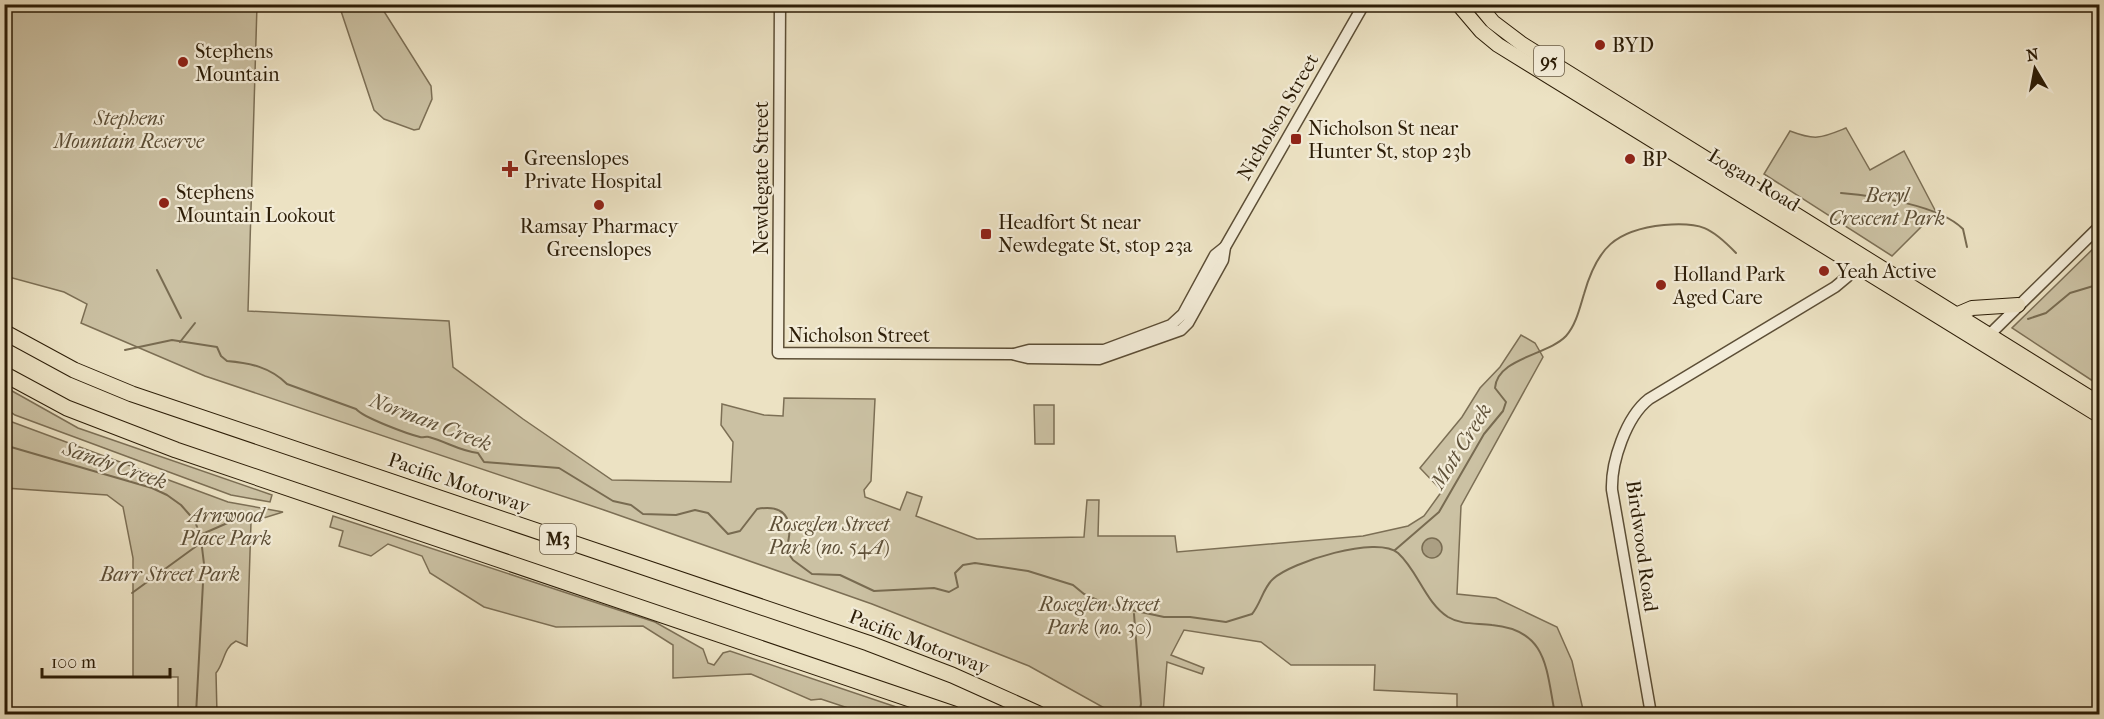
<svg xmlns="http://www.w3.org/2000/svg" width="2104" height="719" font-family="'IM FELL French Canon',serif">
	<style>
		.green { fill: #cbc1a3; stroke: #7c6f55; stroke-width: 1.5 }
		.water { fill: #ab9f83; stroke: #786b51; stroke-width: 1.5 }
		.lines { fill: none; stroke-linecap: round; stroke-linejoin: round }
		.stream { stroke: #786b51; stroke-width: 2 }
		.tertiary-casing { stroke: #5c4e36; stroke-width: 13 }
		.primary-casing { stroke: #2c1d07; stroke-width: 16 }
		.motorway-casing { stroke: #2c1d07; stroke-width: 17 }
		.tertiary { stroke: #f3ecd8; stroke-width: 10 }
		.primary { stroke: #ece2c3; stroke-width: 14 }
		.motorway { stroke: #ece2c3; stroke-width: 15 }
		.poi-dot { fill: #8f2418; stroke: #f3ecd8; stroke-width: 2 }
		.labels { text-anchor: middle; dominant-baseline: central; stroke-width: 4.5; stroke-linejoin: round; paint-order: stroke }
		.shield { fill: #f3ecd8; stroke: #685b46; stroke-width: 1.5 }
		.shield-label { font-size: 18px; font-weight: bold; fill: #2c1d07 }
		.poi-label { font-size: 20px; fill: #2c1d07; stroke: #f3ecd8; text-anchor: start }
		.street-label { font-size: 20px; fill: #2c1d07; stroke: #f3ecd8 }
		.park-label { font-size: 20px; font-style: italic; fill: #5c4e36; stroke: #f3ecd8 }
		.water-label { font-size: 21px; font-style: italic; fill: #5f5139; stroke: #f3ecd8 }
	</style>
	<rect width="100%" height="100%" fill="#ece2c3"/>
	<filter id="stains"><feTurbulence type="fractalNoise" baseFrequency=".00333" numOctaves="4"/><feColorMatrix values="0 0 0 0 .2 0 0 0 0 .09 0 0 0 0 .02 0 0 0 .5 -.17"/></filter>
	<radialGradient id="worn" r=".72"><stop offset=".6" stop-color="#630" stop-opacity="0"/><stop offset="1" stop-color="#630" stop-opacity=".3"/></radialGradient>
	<!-- green -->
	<g class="green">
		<path d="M4 5H257L248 311 449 321 453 367 523 419 612 480 731 482 733 442 721 425 722 404 764 415 783 416 784 398 875 399 871 481 864 490 865 497 900 510 907 492 922 497 916 516 977 539 1084 537 1087 500H1099L1098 536H1175L1177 552 1363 536 1408 526 1424 516 1442 491 1420 468 1462 417 1480 388 1500 367 1521 335 1535 343 1543 357 1461 506 1457 594 1496 598 1557 627 1572 661 1584 714H1457V694L1374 690 1375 665H1291L1261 642 1184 630 1171 655 1204 668 1202 674 1167 662 1163 714H1115L1029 666 872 604 604 510 205 376 81 323 87 304 64 292 5 276Z"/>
		<path d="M339 5H380L431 86 432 99 419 129 414 130 384 119 374 110Z"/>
		<path d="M1846 128 1870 170 1904 151 1936 212 1892 256 1764 174 1790 131C1816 141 1821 138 1846 128Z"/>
		<path d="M2099 243V385L2012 328Z"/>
		<path d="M5 387 78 428 272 495 270 502 231 495 15 415 5 408Z"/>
		<path d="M1034 405H1054V444H1035Z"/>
		<path d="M4 419 228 502 283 512 251 522 247 646 236 641C223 648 225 662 216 673L217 714H178V677H133V558L123 507 107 495 5 488Z"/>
		<path d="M333 516 655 622 703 649 708 663 714 665 723 653 730 651 917 714H866L821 699 811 700 751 674 673 678V645L643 626 556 627 484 607 430 573 422 556 388 544 371 556 339 546 343 531 330 527Z"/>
	</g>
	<!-- water -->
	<circle class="water" cx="1432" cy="548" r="10"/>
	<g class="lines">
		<!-- stream -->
		<g class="stream">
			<path d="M1841 193C1875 196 1939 205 1963 229L1967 247"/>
			<path d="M157 270 181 318"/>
			<path d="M2028 319 2046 313 2070 293 2100 284"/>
			<path d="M180 342 195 323"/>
			<path d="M125 350 172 340 217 347 221 356 227 361C250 363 270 367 287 384L356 409C364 418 408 434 420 437 423 438 426 436 429 437 447 442 460 451 478 453L484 462 559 468 613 501 631 505 643 514 676 515 695 510 708 513 728 534 740 531 757 509C789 503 794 524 786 550L793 560 812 574 840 575 874 591 934 588 949 592 958 587 955 573 963 565 975 563 1028 571 1073 585 1084 594 1108 605 1164 617H1190L1226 622 1252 614C1261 603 1263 588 1273 579 1291 562 1377 535 1398 553 1418 571 1425 602 1448 617 1461 625 1477 623 1492 625 1548 630 1546 669 1555 714"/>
			<path d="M4 445 152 488 167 495 181 505 195 521 201 539 204 564 196 714"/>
			<path d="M200 535 232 521"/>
			<path d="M1395 550 1439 512 1484 434 1503 411 1506 402 1495 388C1497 358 1548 355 1566 336 1576 325 1580 307 1584 294 1597 248 1615 230 1664 225 1701 222 1711 227 1736 253"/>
			<path d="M132 593 202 542"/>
			<path d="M1134 614 1141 704 1139 714"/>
		</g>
		<!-- tertiary casing -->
		<g class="tertiary-casing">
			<g id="tertiary">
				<path d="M780 4 778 353 1012 354 1028 358 1099 359 1181 330 1188 323 1223 260 1225 247 1364 4"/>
				<path d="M1984 340 2100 226"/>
				<path d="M1014 354 1029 350H1104L1171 325 1183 314 1215 255 1225 247"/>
				<path d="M1651 714 1612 490C1611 462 1626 417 1649 399L1835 287 1847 277 1860 260"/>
			</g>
		</g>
		<!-- primary casing -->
		<g class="primary-casing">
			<g id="primary">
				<path d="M1458 4 1481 31 1498 45 2100 416"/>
				<path d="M1478 4 1493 22 1522 44 2100 404"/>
				<path d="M1958 314 1972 308 2018 305"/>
			</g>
		</g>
		<!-- motorway casing -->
		<g class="motorway-casing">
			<g id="motorway">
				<path d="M4 332 74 370 132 394 868 643 952 675 1039 714"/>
				<path d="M4 374 67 408 176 450 954 714"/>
			</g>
		</g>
		<!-- tertiary -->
		<use href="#tertiary" class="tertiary"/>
		<!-- primary -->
		<use href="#primary" class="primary"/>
		<!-- motorway -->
		<use href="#motorway" class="motorway"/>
	</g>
	<!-- markers -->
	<g class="poi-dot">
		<circle cx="1600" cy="45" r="6"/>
		<circle cx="183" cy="62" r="6"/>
		<rect x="1290" y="133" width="12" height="12" rx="3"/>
		<circle cx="1630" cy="159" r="6"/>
		<path d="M507 160h6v6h6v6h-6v6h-6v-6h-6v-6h6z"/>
		<circle cx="164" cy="203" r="6"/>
		<circle cx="599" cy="205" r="6"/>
		<rect x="980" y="228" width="12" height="12" rx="3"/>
		<circle cx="1824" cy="271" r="6"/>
		<circle cx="1661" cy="285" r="6"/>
	</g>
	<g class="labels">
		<!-- shield labels -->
		<g class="shield">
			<rect x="1534" y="46" width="30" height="30" rx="4.5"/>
			<rect x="540" y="524" width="36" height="30" rx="4.5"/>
		</g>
		<g class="shield-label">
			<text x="1549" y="61">95</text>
			<text x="558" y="539">M3</text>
		</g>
		<!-- poi labels -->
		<g class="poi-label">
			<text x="1612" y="45">BYD</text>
			<text x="195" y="51">Stephens<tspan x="195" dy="23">Mountain</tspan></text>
			<text x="1308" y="128">Nicholson St near<tspan x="1308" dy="23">Hunter St, stop 23b</tspan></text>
			<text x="524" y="158">Greenslopes<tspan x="524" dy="23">Private Hospital</tspan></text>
			<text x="1642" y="159">BP</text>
			<text x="176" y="192">Stephens<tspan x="176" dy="23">Mountain Lookout</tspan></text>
			<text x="998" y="222">Headfort St near<tspan x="998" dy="23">Newdegate St, stop 23a</tspan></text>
			<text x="599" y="226" text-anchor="middle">Ramsay Pharmacy<tspan x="599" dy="23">Greenslopes</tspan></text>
			<text x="1836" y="271">Yeah Active</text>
			<text x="1673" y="274">Holland Park<tspan x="1673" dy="23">Aged Care</tspan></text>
		</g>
		<!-- street labels -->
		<g class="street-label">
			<text transform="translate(1278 117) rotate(-60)">Nicholson Street</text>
			<text transform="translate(761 178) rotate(-90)">Newdegate Street</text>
			<text transform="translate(1754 180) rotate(31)">Logan Road</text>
			<text x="859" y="335">Nicholson Street</text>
			<text transform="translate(459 483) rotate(19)">Pacific Motorway</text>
			<text transform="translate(1642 546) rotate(82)">Birdwood Road</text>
			<text transform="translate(919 642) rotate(21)">Pacific Motorway</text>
		</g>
		<!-- park labels -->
		<g class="park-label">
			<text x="129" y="118">Stephens<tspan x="129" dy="23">Mountain Reserve</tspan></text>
			<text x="1887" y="195">Beryl<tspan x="1887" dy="23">Crescent Park</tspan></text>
			<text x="226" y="515">Arnwood<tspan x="226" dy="23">Place Park</tspan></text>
			<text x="829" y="524">Roseglen Street<tspan x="829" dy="23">Park (no. 54A)</tspan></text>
			<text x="170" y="574">Barr Street Park</text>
			<text x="1099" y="604">Roseglen Street<tspan x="1099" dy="23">Park (no. 30)</tspan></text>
		</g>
		<!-- water labels -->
		<g class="water-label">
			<text transform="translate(431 422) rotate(21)">Norman Creek</text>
			<text transform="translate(1461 446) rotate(-58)">Mott Creek</text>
			<text transform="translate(115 465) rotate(19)">Sandy Creek</text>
		</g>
	</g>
	<!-- margin -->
	<rect width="2104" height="719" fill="none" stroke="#ece2c3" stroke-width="24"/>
	<rect x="6" y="6" width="2092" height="707" fill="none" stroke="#2c1d07" stroke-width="3"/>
	<rect x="12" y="12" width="2080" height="695" fill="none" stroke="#2c1d07" stroke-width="1.5"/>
	<!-- north arrow -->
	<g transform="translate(2035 69) rotate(350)" stroke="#f3ecd8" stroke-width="4.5" paint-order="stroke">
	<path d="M0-4.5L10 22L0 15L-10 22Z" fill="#2c1d07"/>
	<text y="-9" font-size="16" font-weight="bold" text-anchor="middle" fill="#2c1d07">N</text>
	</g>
	<!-- scale -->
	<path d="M42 668v9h128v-9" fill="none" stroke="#2c1d07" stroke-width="3"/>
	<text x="51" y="668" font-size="18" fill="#2c1d07" stroke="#f3ecd8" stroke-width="4.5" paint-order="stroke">100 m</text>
	<rect width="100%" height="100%" filter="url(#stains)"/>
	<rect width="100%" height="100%" fill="url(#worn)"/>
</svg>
